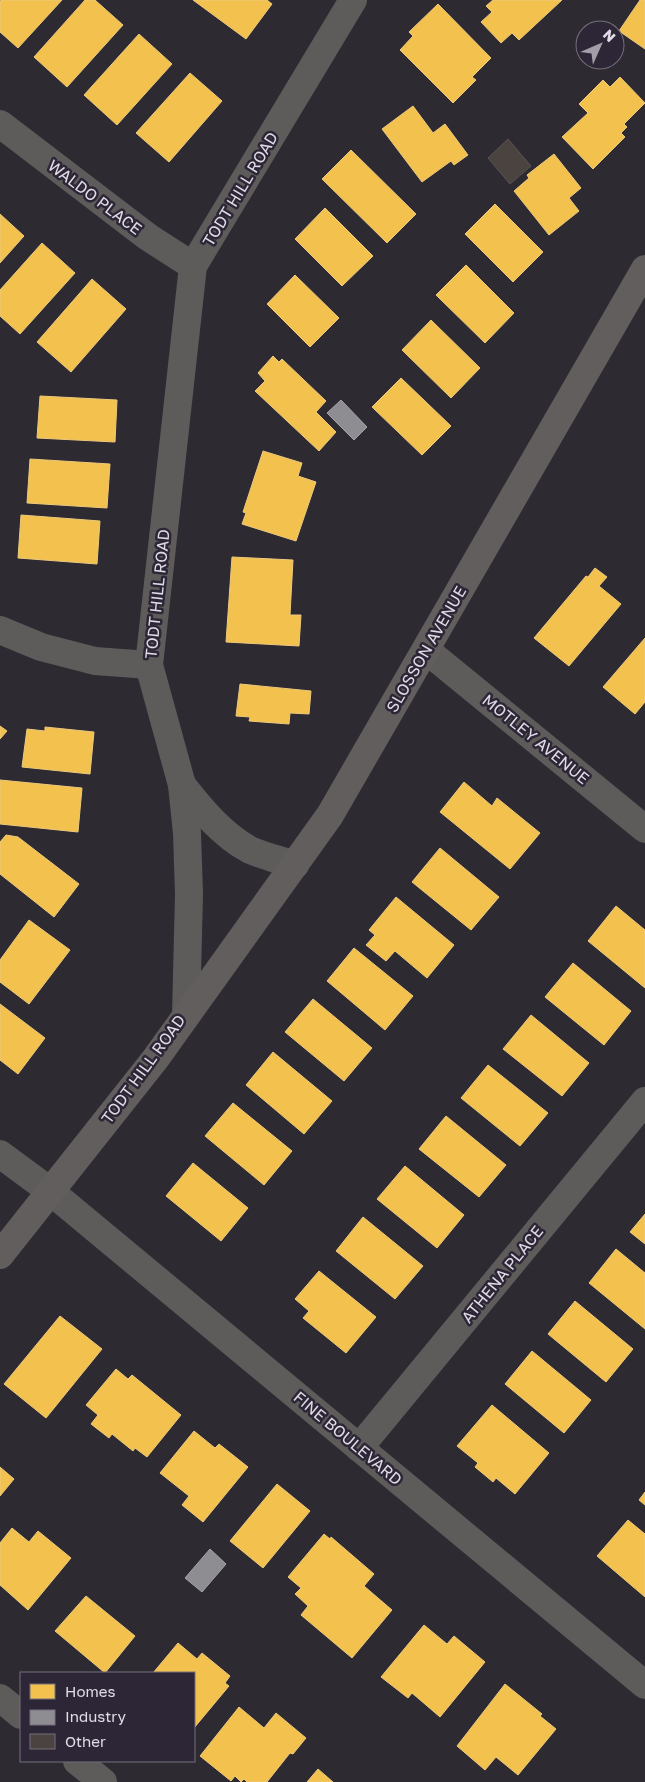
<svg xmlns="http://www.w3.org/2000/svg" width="645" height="1782" font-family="'Golos Text',sans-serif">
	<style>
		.homes { fill: #f2c14e; stroke: #edc97c }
		.industry { fill: #8d8d92; stroke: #a6a4ab }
		.building { fill: #4b4340; stroke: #595455 }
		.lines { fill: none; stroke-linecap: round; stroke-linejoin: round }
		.street { stroke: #5e5b5b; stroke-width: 28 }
		.secondary { stroke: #615e5d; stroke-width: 28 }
		.labels { text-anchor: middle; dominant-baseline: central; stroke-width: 5; stroke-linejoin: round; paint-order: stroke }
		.street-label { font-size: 16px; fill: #e0dbe6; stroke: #2d2636 }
	</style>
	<rect width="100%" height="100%" fill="#2e2a32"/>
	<!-- homes -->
	<g class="homes">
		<path d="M1 0H62L18 48 0 32V2Z"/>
		<path d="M85 0H95L123 25 67 87 34 57Z"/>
		<path d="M193 0H267L272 4 246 39Z"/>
		<path d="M493 0H562L519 40 512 33 501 43 481 22 492 12 486 6Z"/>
		<path d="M640 0H645V49L619 31Z"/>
		<path d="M438 4 491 58 472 77 476 80 453 103 400 50 413 36 409 32Z"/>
		<path d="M139 34 172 64 117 125 84 95Z"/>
		<path d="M190 73 222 101 169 162 136 133Z"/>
		<path d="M620 77 645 103 624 124 627 127 621 133 625 137 593 169 562 137 588 113 579 104 603 80 610 87Z"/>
		<path d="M413 106 433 133 445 124 468 155 454 165 451 161 422 182 382 129Z"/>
		<path d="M351 150 416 214 387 243 322 179Z"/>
		<path d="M554 154 581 188 569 198 579 211 549 235 514 191 529 178 527 175Z"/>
		<path d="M495 204 543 252 513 282 465 234Z"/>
		<path d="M325 208 373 256 342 286 295 239Z"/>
		<path d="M0 214 24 236 0 263Z"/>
		<path d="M42 243 75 273 20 334 0 316V290Z"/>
		<path d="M466 265 514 313 485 343 436 295Z"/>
		<path d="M295 275 339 318 310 347 267 304Z"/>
		<path d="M92 279 126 309 71 372 37 342Z"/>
		<path d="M431 320 480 368 451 398 402 350Z"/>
		<path d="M273 356 279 362 282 359 326 401 316 412 336 432 319 451 255 391 265 381 258 373Z"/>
		<path d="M401 378 451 426 422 455 372 407Z"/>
		<path d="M40 396 117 400 115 442 37 438Z"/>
		<path d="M263 451 302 463 298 476 316 482 296 541 242 524 246 513 243 512Z"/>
		<path d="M30 459 110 464 107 508 27 503Z"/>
		<path d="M21 515 100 521 97 564 18 558Z"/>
		<path d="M232 557 293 560 290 615H301L299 646 226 642Z"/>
		<path d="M595 568 607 577 599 586 621 604 569 666 534 638 586 576 588 577Z"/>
		<path d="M645 638V702L635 714 603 687Z"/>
		<path d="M240 684 311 691 309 714 290 713 289 724 249 721 250 717 236 716Z"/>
		<path d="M0 726 7 731 0 739Z"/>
		<path d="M45 727 94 732 90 774 22 767 27 729 45 731Z"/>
		<path d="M0 780 82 788 78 832 0 824Z"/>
		<path d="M464 782 492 806 497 798 540 833 510 869 440 812Z"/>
		<path d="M6 835 18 837 79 884 54 917 0 874V842Z"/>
		<path d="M440 848 499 897 471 930 412 882Z"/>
		<path d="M396 897 454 945 427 978 395 951 386 961 366 945 375 935 369 930Z"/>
		<path d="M616 906 645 930V988L588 941Z"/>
		<path d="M29 920 70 950 29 1004 0 982V960Z"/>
		<path d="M354 948 413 996 385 1030 327 981Z"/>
		<path d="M573 963 631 1011 604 1045 545 997Z"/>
		<path d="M313 999 372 1048 344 1081 285 1032Z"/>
		<path d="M0 1004 45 1038 18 1074 0 1060Z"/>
		<path d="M531 1015 589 1063 562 1096 503 1049Z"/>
		<path d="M273 1052 332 1101 304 1134 246 1085Z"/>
		<path d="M488 1065 548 1113 520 1146 461 1098Z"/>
		<path d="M233 1103 292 1151 264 1185 205 1136Z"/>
		<path d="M446 1116 506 1165 479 1197 419 1149Z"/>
		<path d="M193 1163 248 1208 221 1241 166 1196Z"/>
		<path d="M405 1166 464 1215 437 1248 377 1199Z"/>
		<path d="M645 1214V1244L630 1232Z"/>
		<path d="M363 1217 423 1266 395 1299 336 1251Z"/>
		<path d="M616 1249 645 1273V1329L589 1283Z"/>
		<path d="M319 1271 376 1317 346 1353 303 1318 309 1311 295 1299Z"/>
		<path d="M575 1301 633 1349 606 1382 548 1334Z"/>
		<path d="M60 1316 102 1349 46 1418 4 1384Z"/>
		<path d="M532 1351 591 1400 564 1433 505 1384Z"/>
		<path d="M116 1369 128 1379 132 1375 181 1415 147 1457 135 1448 133 1451 112 1434 109 1438 91 1424 98 1415 86 1405Z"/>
		<path d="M492 1405 549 1453 515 1494 496 1478 493 1482 475 1467 478 1463 457 1446Z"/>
		<path d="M194 1431 215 1448 219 1444 248 1467 203 1522 182 1505 189 1496 160 1473Z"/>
		<path d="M0 1467 14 1479 0 1496Z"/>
		<path d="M277 1484 310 1511 263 1568 230 1541Z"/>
		<path d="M645 1492V1505L639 1500Z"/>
		<path d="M628 1520 645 1534V1597L597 1556Z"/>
		<path d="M12 1528 29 1542 38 1531 71 1558 28 1610 0 1585V1543Z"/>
		<path d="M324 1534 330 1539 331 1537 374 1574 364 1586 392 1610 352 1658 301 1615 308 1606 295 1594 301 1588 288 1577Z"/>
		<path d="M86 1596 135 1636 105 1673 55 1631Z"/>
		<path d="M424 1625 447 1644 454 1636 485 1662 440 1717 412 1693 408 1698 381 1677Z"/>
		<path d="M178 1643 197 1659 202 1653 230 1676 225 1683 229 1686 194 1728V1673H153Z"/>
		<path d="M505 1684 542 1714 540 1716 556 1729 518 1775 496 1757 485 1770 457 1746Z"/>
		<path d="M239 1707 264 1728 276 1713 306 1738 293 1754 290 1753 267 1782H247L244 1779 241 1782 235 1776 231 1781 200 1756Z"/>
		<path d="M318 1769 333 1782H307Z"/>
	</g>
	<!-- industry -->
	<g class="industry">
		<path d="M341 400 367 427 354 440 327 413Z"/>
		<path d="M210 1549 226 1564 202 1592 185 1578Z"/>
	</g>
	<!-- building -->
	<path class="building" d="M508 139 531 166 510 184 488 158Z"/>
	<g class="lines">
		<!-- street -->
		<g class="street">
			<path d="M0 124 148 237 193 266"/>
			<path d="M0 630 41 647 95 661 149 665"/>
			<path d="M426 650 645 829"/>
			<path d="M182 785C201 809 222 835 250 850 264 856 280 860 295 865"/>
			<path d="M186 1015 189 894 187 833 182 785 149 665 193 266 353 0"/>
			<path d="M0 1154 50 1191 645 1685"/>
			<path d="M359 1448 645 1101"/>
			<path d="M0 1698 21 1715"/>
			<path d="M77 1761 103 1782"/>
		</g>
		<!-- secondary -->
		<path class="secondary" d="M0 1255 156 1058 330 815 645 269"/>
	</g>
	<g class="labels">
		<!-- street labels -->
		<g class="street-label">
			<text transform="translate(240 189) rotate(-59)">TODT HILL ROAD</text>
			<text transform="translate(95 197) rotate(37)">WALDO PLACE</text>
			<text transform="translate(157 594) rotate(-84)">TODT HILL ROAD</text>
			<text transform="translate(426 649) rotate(-60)">SLOSSON AVENUE</text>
			<text transform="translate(536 739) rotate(39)">MOTLEY AVENUE</text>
			<text transform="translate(143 1069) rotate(-54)">TODT HILL ROAD</text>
			<text transform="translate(502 1274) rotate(-51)">ATHENA PLACE</text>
			<text transform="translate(348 1438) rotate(40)">FINE BOULEVARD</text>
		</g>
	</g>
	<!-- legend -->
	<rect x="20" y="1672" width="175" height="90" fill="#2d2636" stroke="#756e7c"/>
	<rect x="30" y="1684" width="25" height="15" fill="#f2c14e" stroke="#756e7c"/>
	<text x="65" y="1697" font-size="15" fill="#e0dbe6">Homes</text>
	<rect x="30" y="1710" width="25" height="15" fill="#8d8d92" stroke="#756e7c"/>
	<text x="65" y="1722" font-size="15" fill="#e0dbe6">Industry</text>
	<rect x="30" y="1734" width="25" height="15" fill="#4b4340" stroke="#756e7c"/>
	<text x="65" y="1747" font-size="15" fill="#e0dbe6">Other</text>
	<!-- north arrow -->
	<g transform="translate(600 45) rotate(45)"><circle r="24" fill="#2d2636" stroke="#756e7c"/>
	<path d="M0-4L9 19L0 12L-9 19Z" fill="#a29da7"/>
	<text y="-8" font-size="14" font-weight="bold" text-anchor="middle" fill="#e0dbe6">N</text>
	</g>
</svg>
